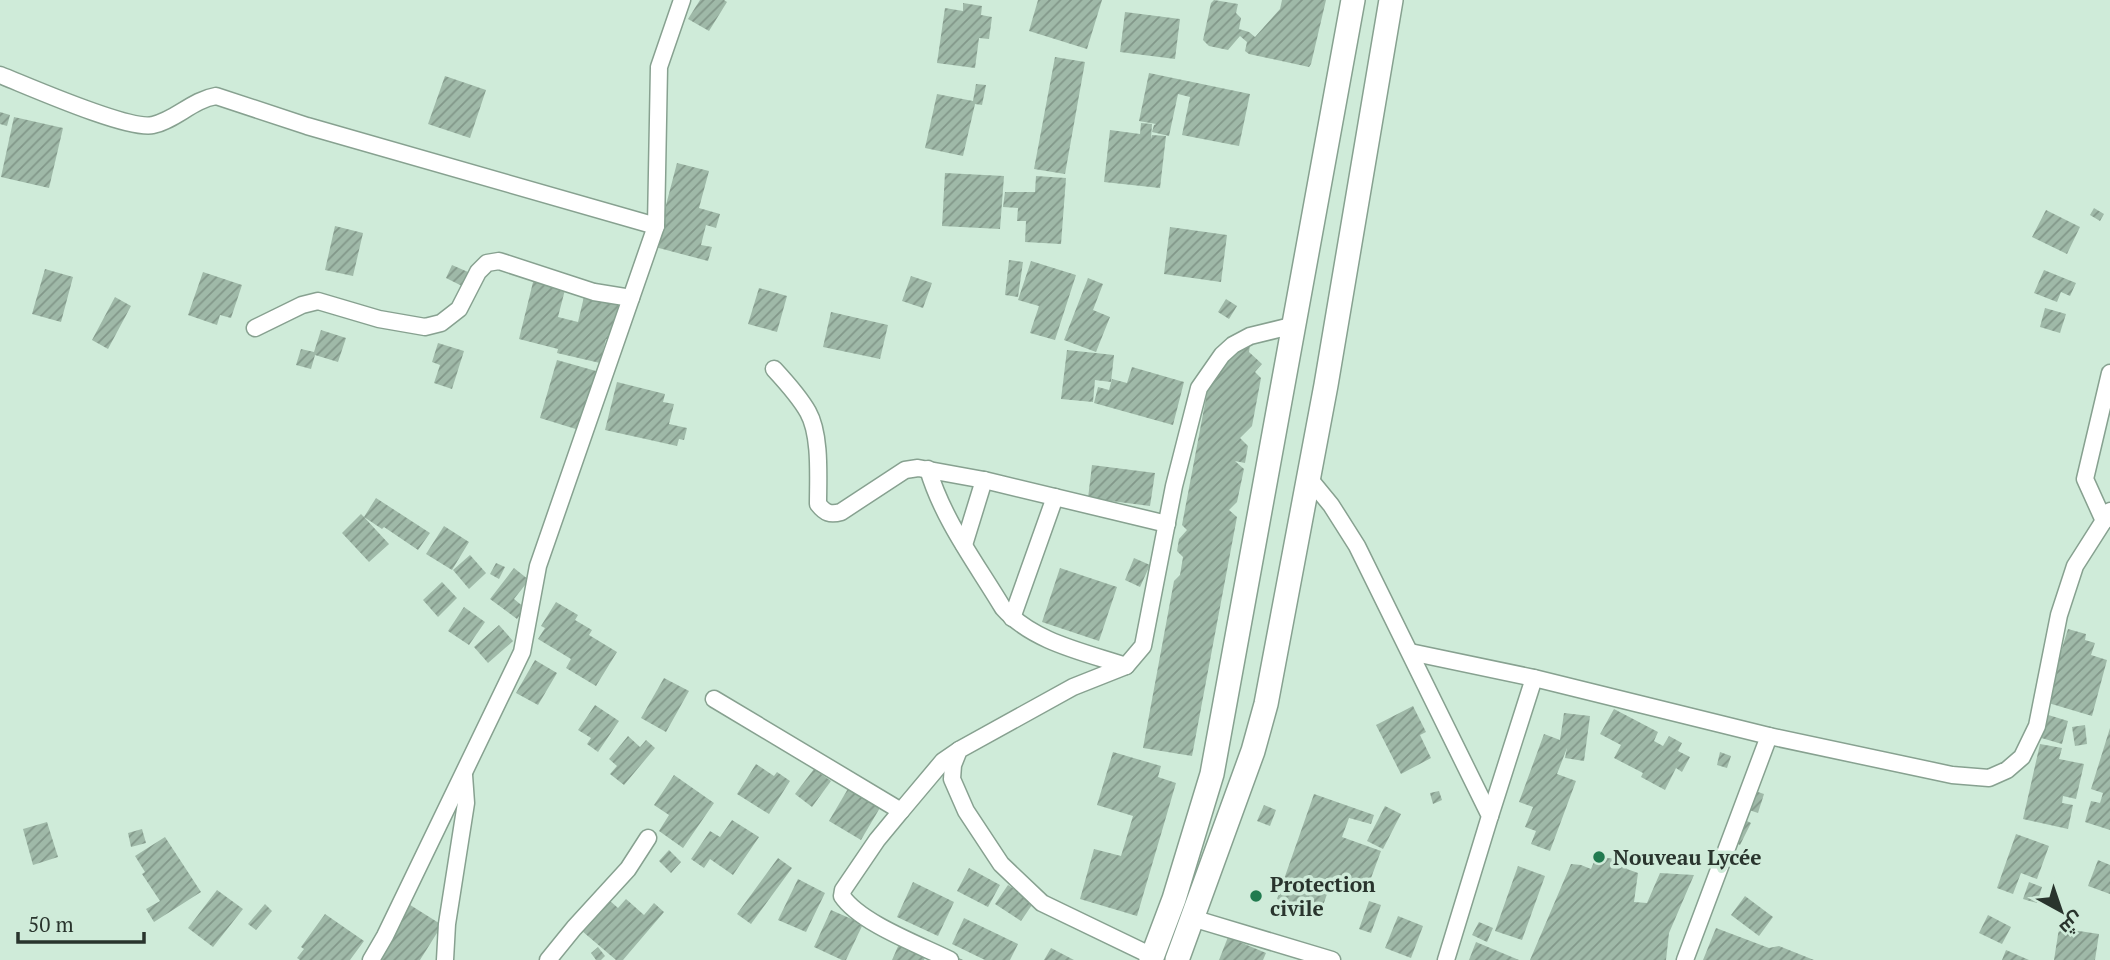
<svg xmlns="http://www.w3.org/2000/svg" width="2110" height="960" font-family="'PT Serif',Cairo,serif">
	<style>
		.building { fill: url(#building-hatch) }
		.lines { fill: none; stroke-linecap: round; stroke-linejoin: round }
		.street-casing { stroke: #87a190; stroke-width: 19 }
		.secondary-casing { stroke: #87a190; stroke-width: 26 }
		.street { stroke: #fff; stroke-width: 16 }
		.secondary { stroke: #fff; stroke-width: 23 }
		.poi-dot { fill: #217a4f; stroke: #cfebd9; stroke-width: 2.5 }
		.labels { text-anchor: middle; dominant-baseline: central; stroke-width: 7; stroke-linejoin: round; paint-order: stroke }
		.poi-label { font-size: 21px; font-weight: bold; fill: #29342d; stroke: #cfebd9; text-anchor: start }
	</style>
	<defs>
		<pattern id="building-hatch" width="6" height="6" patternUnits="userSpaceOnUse" patternTransform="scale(1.75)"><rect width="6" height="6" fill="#9fb9a8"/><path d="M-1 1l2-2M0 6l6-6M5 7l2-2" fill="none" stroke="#829789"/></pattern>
	</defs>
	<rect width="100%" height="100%" fill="#cfebd9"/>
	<!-- building -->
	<g class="building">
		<path d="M700 0H724L727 2 709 31 688 19Z"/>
		<path d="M1038 0H1102L1087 49 1029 31Z"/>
		<path d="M1214 0 1238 4 1236 13 1241 18 1239 29 1249 32 1255 37 1280 9 1282 0H1326L1311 64 1309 67 1249 54 1245 51 1247 42 1240 36 1228 50 1209 46 1203 40 1211 3Z"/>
		<path d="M963 3 982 6 981 15 992 17 989 39 979 38 975 68 937 63 945 8 963 11Z"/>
		<path d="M1125 12 1180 19 1175 59 1120 52Z"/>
		<path d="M1055 57 1085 62 1065 174 1034 169Z"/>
		<path d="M1149 73 1250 94 1239 146 1182 135 1190 97 1178 94 1169 136 1152 132 1154 125 1156 124 1139 121Z"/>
		<path d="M445 76 486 90 470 138 428 124Z"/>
		<path d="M976 84 986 85 982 105 975 104 963 156 925 148 937 94 973 101Z"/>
		<path d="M0 112 10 115 7 126 0 124Z"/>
		<path d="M14 117 63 128 49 188 1 177Z"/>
		<path d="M1141 123 1152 124 1151 139 1152 135 1166 136 1160 188 1104 182 1110 130 1140 134Z"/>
		<path d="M677 163 709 171 699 208 720 214 716 228 706 225 701 245 712 247 708 261 655 247Z"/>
		<path d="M945 173 1004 176 1000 229 942 226Z"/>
		<path d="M1036 176 1066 178 1061 244 1025 242 1026 221H1017L1018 208 1003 207 1005 192H1035Z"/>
		<path d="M2094 208 2104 214 2100 221 2090 215Z"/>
		<path d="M2046 210 2080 227 2067 254 2032 237Z"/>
		<path d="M335 226 363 233 353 276 325 270Z"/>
		<path d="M1170 227 1227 235 1221 282 1164 274Z"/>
		<path d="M1009 260 1023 262 1018 297 1005 295Z"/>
		<path d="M1031 261 1076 275 1055 340 1030 333 1039 306 1018 300Z"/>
		<path d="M452 265 468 272 462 286 446 278Z"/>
		<path d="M45 269 73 277 61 322 32 314Z"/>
		<path d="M2044 270 2076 283 2070 296 2061 292 2057 302 2034 293Z"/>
		<path d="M203 272 242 285 231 318 220 315 217 325 188 315Z"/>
		<path d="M535 274 567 282 558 317 578 322 587 284 626 294 614 341 606 339 600 363 557 353 558 349 519 339Z"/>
		<path d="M911 276 932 283 923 308 902 301Z"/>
		<path d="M1088 278 1103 284 1093 310 1110 317 1096 352 1064 340Z"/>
		<path d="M759 288 787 296 777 332 748 324Z"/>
		<path d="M115 297 131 306 108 349 92 340Z"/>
		<path d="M1226 299 1237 306 1229 319 1218 312Z"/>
		<path d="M2045 308 2066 314 2060 333 2040 327Z"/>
		<path d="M831 312 888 325 880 359 823 347Z"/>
		<path d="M321 330 346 338 338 362 315 355 311 369 296 365 301 349 314 352Z"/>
		<path d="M1245 340 1250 345 1249 352 1262 364 1255 372 1261 378 1252 426 1240 438 1248 446 1245 463 1235 461 1244 469 1237 502 1229 510 1237 517 1192 756 1143 748 1174 581 1180 575 1183 557 1177 551 1179 539 1187 530 1182 525 1210 377 1234 352 1238 353 1239 346Z"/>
		<path d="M438 343 464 351 452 389 434 383 440 365 432 362Z"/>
		<path d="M1067 350 1114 355 1111 382 1095 380 1093 402 1061 399Z"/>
		<path d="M557 360 596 371 579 430 540 418Z"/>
		<path d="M1132 367 1184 382 1173 425 1094 403 1098 387 1109 390 1112 379 1127 383Z"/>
		<path d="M617 382 665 394 663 402 674 404 669 424 687 428 684 440 679 439 677 446 605 430Z"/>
		<path d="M1092 465 1155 473 1150 506 1088 498Z"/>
		<path d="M376 498 430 533 418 550 384 527 382 529 364 517 389 544 369 562 342 533 361 514 364 517Z"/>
		<path d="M444 526 469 542 452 570 426 554Z"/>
		<path d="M470 555 486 573 469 589 453 570Z"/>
		<path d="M1134 558 1150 565 1140 587 1125 580Z"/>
		<path d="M496 563 505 567 499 579 490 574Z"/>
		<path d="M514 568 529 580 514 599 525 608 517 619 490 599Z"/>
		<path d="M1060 568 1117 587 1099 641 1042 622Z"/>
		<path d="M442 582 457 598 438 617 423 600Z"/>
		<path d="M556 602 578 615 575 620 592 630 589 635 617 652 596 686 566 668 571 659 538 639 545 628 541 626Z"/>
		<path d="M464 607 485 622 469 645 448 631Z"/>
		<path d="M499 625 513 641 488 663 474 647Z"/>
		<path d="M2068 629 2086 634 2085 640 2095 643 2091 655 2107 660 2092 716 2045 702Z"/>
		<path d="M535 660 557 673 538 705 516 693Z"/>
		<path d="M664 678 689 691 666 732 641 718Z"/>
		<path d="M595 705 619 721 598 752 587 744 591 738 578 730Z"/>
		<path d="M1413 706 1426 732 1420 735 1431 758 1401 774 1376 725Z"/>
		<path d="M1614 709 1658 732 1654 741 1663 746 1669 736 1682 743 1678 751 1690 757 1682 772 1676 768 1665 790 1641 777 1643 773 1614 758 1621 745 1600 734Z"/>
		<path d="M1564 713 1590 716 1584 761 1565 758 1567 748 1557 774 1576 781 1550 851 1531 844 1536 831 1525 827 1533 807 1519 802 1544 734 1560 740Z"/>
		<path d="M2045 714 2068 721 2062 744 2038 737Z"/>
		<path d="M2085 725 2087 744 2075 746 2072 727Z"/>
		<path d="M2110 728V830L2085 822 2091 801 2100 803 2103 793 2091 789Z"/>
		<path d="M628 736 640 747 646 740 655 748 624 785 610 774 617 766 609 759Z"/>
		<path d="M2040 744 2062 748 2059 759 2084 764 2076 799 2063 796 2062 803 2073 805 2068 829 2023 819Z"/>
		<path d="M1113 752 1161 766 1158 777 1176 783 1137 916 1080 899 1094 849 1121 856 1133 816 1097 805Z"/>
		<path d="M1720 752 1731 756 1727 768 1717 765Z"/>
		<path d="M756 764 774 776 777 772 790 781 769 814 737 794Z"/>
		<path d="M814 769 831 781 812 807 795 794Z"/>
		<path d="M674 775 714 803 683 848 659 831 669 815 654 805Z"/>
		<path d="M849 787 881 806 861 840 829 821Z"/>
		<path d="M1746 788 1764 794 1758 813 1740 807Z"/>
		<path d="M1439 791 1442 800 1433 804 1430 793Z"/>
		<path d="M1314 794 1374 815 1371 824 1349 818 1342 837 1381 851 1367 889 1333 877 1320 914 1277 899Z"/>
		<path d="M1264 805 1276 810 1270 826 1257 821Z"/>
		<path d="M1385 806 1401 814 1383 849 1367 841Z"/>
		<path d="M1739 817 1751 823 1740 845 1728 839Z"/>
		<path d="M732 820 759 837 733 875 710 859 704 868 691 859 710 831 720 837Z"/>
		<path d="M47 822 58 857 33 865 23 829Z"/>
		<path d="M142 829 146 843 131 847 128 833Z"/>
		<path d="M2016 834 2049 846 2037 879 2021 873 2013 894 1997 888Z"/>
		<path d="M165 837 201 892 154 922 146 909 160 901 142 874 145 872 135 856Z"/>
		<path d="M669 850 681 862 671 873 659 861Z"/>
		<path d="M1596 857 1618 859 1628 863 1627 869 1638 873 1634 902 1647 903 1660 873 1694 875 1669 933 1666 960H1530L1571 864 1581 865 1591 869Z"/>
		<path d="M778 858 792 868 751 924 737 914Z"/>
		<path d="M2098 860 2110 865V894L2088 886Z"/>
		<path d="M1518 866 1545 876 1522 940 1495 931Z"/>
		<path d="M969 868 1000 885 988 907 957 891Z"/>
		<path d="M798 879 825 893 806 932 778 920Z"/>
		<path d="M913 882 954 902 938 936 897 917Z"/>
		<path d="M2029 882 2042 887 2037 903 2023 899Z"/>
		<path d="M1008 885 1034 902 1021 921 995 904Z"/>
		<path d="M217 890 243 909 213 947 188 928Z"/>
		<path d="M1745 896 1773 917 1759 936 1731 915Z"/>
		<path d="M626 899 644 915 654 903 664 912 623 960H616L582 931 609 900 618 908Z"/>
		<path d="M1369 901 1381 905 1371 933 1359 929Z"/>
		<path d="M407 903 442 925 420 960H372Z"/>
		<path d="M265 904 272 911 256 930 248 924Z"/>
		<path d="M831 910 863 924 846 960H842L814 947Z"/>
		<path d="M325 914 364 941 350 960H300L297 958 304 949 301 947Z"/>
		<path d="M1988 915 2011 927 2002 944 1979 933Z"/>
		<path d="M1398 916 1423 926 1411 958 1385 948Z"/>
		<path d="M964 918 1018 944 1010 960H985L952 944Z"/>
		<path d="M1479 922 1493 928 1487 942 1472 935Z"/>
		<path d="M1716 928 1769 948 1779 946 1814 960H1703Z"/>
		<path d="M2059 928 2099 934 2095 960H2054Z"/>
		<path d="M903 935 931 944 963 960H943L927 952 924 960H892Z"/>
		<path d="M1228 937 1266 953 1263 960H1219Z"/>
		<path d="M1476 942 1519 960H1469Z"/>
		<path d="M598 947 605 956 601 960H596L591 953Z"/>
		<path d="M1051 948 1074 960H1044Z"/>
		<path d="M2006 950 2029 960H2002Z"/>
	</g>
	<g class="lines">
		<!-- street casing -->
		<g class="street-casing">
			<g id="street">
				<path d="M0 75C28 86 129 131 153 125 176 120 192 100 216 96L307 126 656 226"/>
				<path d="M255 328 302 305 318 301 379 319 425 327 441 323 459 309 478 272 487 263 499 261 594 292 631 298"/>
				<path d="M774 369C786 382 799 396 808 412 821 435 818 478 818 504 825 513 830 515 841 512L905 470 918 468 984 480 1167 524"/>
				<path d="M928 469C943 520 976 563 1003 608 1033 642 1084 652 1126 666"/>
				<path d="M1308 477 1331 505 1357 546 1490 816 1446 960"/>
				<path d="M2104 521 2085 479 2110 373"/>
				<path d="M964 545 984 480"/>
				<path d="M1012 618 1055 497"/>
				<path d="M1410 652 1534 678 1769 736 1952 775 1989 778 2007 770 2022 757 2037 726 2059 615 2075 566 2110 511"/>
				<path d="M714 699 901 811 943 761 959 750"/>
				<path d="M901 811 877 840 843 890 842 896C860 923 920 945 950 960"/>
				<path d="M1490 816 1534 678"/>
				<path d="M1192 918 1332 960"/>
				<path d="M1152 956 1042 903 1001 864 966 811 952 779 953 765 959 750 1073 687 1126 666 1143 646 1174 486 1199 388 1222 355 1233 345 1250 336 1295 325"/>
				<path d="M371 960 385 936 522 652 538 566 656 226 659 67 682 0"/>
				<path d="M445 960 447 924 466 803 464 775"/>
				<path d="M548 960 574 928 628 869 648 838"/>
				<path d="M1685 960 1769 736"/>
			</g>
		</g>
		<!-- secondary casing -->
		<g class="secondary-casing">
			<g id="secondary">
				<path d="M1151 960 1174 899 1212 774 1353 0"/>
				<path d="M1177 960 1253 751 1266 704 1326 385 1391 0"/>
			</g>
		</g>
		<!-- street -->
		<use href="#street" class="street"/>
		<!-- secondary -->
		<use href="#secondary" class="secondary"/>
	</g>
	<!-- markers -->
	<g class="poi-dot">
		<circle cx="1599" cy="857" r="7"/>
		<circle cx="1256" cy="896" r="7"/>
	</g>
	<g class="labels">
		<!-- poi labels -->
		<g class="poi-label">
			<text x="1613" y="857">Nouveau Lycée</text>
			<text x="1270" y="884">Protection<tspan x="1270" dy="24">civile</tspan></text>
		</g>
	</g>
	<!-- north arrow -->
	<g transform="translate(2061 911) rotate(140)" stroke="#cfebd9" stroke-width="5" paint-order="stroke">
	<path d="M0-5L12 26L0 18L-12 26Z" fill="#29342d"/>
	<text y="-10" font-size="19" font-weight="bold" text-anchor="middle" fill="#29342d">ش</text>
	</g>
	<!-- scale -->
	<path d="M18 932v10h126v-10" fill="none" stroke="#29342d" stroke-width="3.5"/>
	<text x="28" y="932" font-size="21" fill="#29342d" stroke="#cfebd9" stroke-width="5" paint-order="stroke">50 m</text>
</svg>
